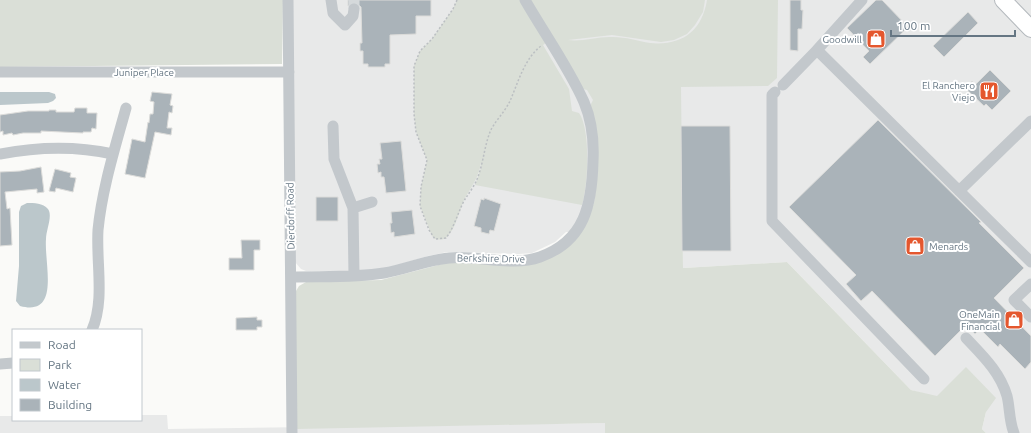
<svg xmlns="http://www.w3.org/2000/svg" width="1031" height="433" font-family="Ubuntu,sans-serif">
<rect width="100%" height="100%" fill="#fafaf8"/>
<path fill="#e8e9e9" d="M292 0H1031V433H986L982 429 986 412 911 390 787 262 683 268 682 233 566 232 555 242 532 253 519 254 447 252 428 256 387 268 367 271H306L301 269 295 262Z
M141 415H167L168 429 605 423V433H0V416H13V420H141Z"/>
<path fill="#dadfd7" d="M0 0H283L282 64 0 67Z
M457 0H705L703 12 695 25 687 34 674 40 661 42 612 35 568 40C583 42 598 36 613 37 626 37 638 41 650 43 682 46 702 31 707 0H778L777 78 768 86 681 87 683 268 787 262 911 390 937 396 966 367 996 398 986 412 982 429 986 433H605V423L296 429V291L299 286 306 282 381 280 446 263 541 261 590 213 594 203 596 188 590 106 593 100 587 90 583 89 549 41 543 45 569 89 572 111 579 113C591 130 588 185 582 205L475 185 481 168V163C479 177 471 187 464 200 459 211 456 228 447 237 444 240 439 240 435 239L432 236 420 206 421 187 427 160 416 132 414 114V66L420 51 432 39 453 9Z"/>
<path fill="#bbc7cb" d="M49 92 55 94 56 98 53 101 48 103 0 105V92Z
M27 203C34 203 43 203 48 209 53 216 46 230 46 239 44 264 61 317 20 306L16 301 19 266V212L21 206Z"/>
<path fill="#aab3b9" stroke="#dcdcda" d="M348 0H431V16H416V34L390 35V64H385V67H368V64H363V51H360V43H362L361 7 355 2 348 6Z
M790 0H801V10H803L802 29H798V51L790 50Z
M876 0H882L908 27 870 64 863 57 869 51 847 28Z
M968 12 978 23 944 57 933 46Z
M990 70 1011 91 992 110 986 104 984 106 965 88 972 81 975 85Z
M152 92 172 94 170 105 173 106 172 113 169 112 167 128H172L171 135 155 132 145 178 125 174 132 139 145 142 148 122 149 123 150 114H153L154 102 150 101Z
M75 108H87V113H97L96 129 92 128 91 132H83V133L41 131V133H23L13 135 12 133 3 135V131L0 132V115L28 111H49V110H56V112H74Z
M878 120 981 222 979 223 1024 268 994 298 1031 336V362L1025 369 1000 344 998 347 980 329 975 334 966 325 935 356 872 291 861 301 846 284 856 275 789 207Z
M681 126H730L731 251H682Z
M401 141 406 191 386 193 384 177H381V172L378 173 377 164H380L379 159H382L380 143Z
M41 167 44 192 37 193V189L5 192 7 209 10 208 12 245 0 246V172L20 171Z
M55 169 71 173 70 177 76 178 73 192 56 188 55 192 49 191Z
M316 197H338V221H316Z
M484 198 501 204 494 231 490 230 489 234 481 232V228L474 226 481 199 484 200Z
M412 210 415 234 394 237V232L391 233 390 223H392L391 212Z
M241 240H260V250H254V270H229V258H242Z
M257 317V320H262V327H257V330H236V318Z"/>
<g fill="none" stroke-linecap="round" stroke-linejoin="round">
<path stroke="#d5d9db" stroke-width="11" stroke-dasharray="11 5.5" stroke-linecap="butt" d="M354 0V9"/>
<g stroke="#b4b9bd" stroke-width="18">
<path id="highway" d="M1003 0 1031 29"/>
</g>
<path stroke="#bbbfc2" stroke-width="1.5" stroke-dasharray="2 2" stroke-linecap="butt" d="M457 0 453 9 432 39 420 51 414 66V114L416 132 427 160 421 187 420 206 429 230 435 239 446 238C453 229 457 216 462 205 465 198 469 194 473 187 483 171 483 150 490 132 494 122 505 112 510 101 518 83 524 59 541 46"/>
<path stroke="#c3c8cc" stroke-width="11" d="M288 0 292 433
M331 0 333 13 345 25 353 16 354 9
M862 0 817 50 1031 262
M0 72H289
M783 85 817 50
M775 92 772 95V221L924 379
M333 126 334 159 353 208 354 276
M0 154C37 147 76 146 113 154
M959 191 1031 121
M353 208 372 202
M291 277C322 276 354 278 384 273 406 269 427 260 449 258 478 255 512 267 540 257 585 241 592 204 593 161 594 141 592 121 584 102 569 68 544 33 525 0
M1031 284 1014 300 1031 317
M92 330C105 300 96 263 98 230 102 189 115 148 126 108
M966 338C983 356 1000 372 1007 396 1010 408 1009 421 1014 433
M0 364 13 363"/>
<use href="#highway" stroke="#fff" stroke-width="16"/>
</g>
<defs>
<g id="shop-square" transform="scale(1)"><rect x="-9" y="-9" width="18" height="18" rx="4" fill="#e4572e" stroke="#fff"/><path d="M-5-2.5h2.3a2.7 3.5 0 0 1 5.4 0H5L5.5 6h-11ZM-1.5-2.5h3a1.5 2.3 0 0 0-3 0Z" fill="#fff"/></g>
<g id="restaurant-square" transform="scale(1)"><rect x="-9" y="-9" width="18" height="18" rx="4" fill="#e4572e" stroke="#fff"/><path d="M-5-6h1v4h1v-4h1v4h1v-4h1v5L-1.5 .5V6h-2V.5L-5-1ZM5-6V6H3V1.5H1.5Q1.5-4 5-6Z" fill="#fff"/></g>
</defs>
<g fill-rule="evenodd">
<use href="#shop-square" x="876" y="39"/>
<use href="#restaurant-square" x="989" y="91"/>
<use href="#shop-square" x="915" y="246"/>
<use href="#shop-square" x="1014" y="320"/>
</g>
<g text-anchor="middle" stroke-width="4" stroke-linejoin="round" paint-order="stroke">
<g font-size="10" fill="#657683" stroke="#fff" text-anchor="end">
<text x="862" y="43">Goodwill</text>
<text x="975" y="89">El Ranchero<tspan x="975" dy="12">Viejo</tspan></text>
<text x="929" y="250" text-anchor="start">Menards</text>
<text x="1000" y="318">OneMain<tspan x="1000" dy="12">Financial</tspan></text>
</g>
<g font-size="10" fill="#657683" stroke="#fff">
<text x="144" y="76">Juniper Place</text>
<text transform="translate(290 216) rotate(-91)" y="4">Dierdorff Road</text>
<text transform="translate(491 258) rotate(1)" y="4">Berkshire Drive</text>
</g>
</g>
<rect x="12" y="329" width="130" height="92" fill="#ffffff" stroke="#c1c8cd"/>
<rect x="20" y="342" width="20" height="6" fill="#c3c8cc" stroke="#c1c8cd"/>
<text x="48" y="349" font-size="12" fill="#657683">Road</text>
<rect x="20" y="359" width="20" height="12" fill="#dadfd7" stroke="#c1c8cd"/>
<text x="48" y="369" font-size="12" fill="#657683">Park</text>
<rect x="20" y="379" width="20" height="12" fill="#bbc7cb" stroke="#c1c8cd"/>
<text x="48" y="389" font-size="12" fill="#657683">Water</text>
<rect x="20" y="399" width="20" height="12" fill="#aab3b9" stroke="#c1c8cd"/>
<text x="48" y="409" font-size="12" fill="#657683">Building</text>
<path d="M891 30v6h124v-6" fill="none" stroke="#657683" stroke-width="2"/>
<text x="897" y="30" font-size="12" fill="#657683" stroke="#ffffff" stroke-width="3" paint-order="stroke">100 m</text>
</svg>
